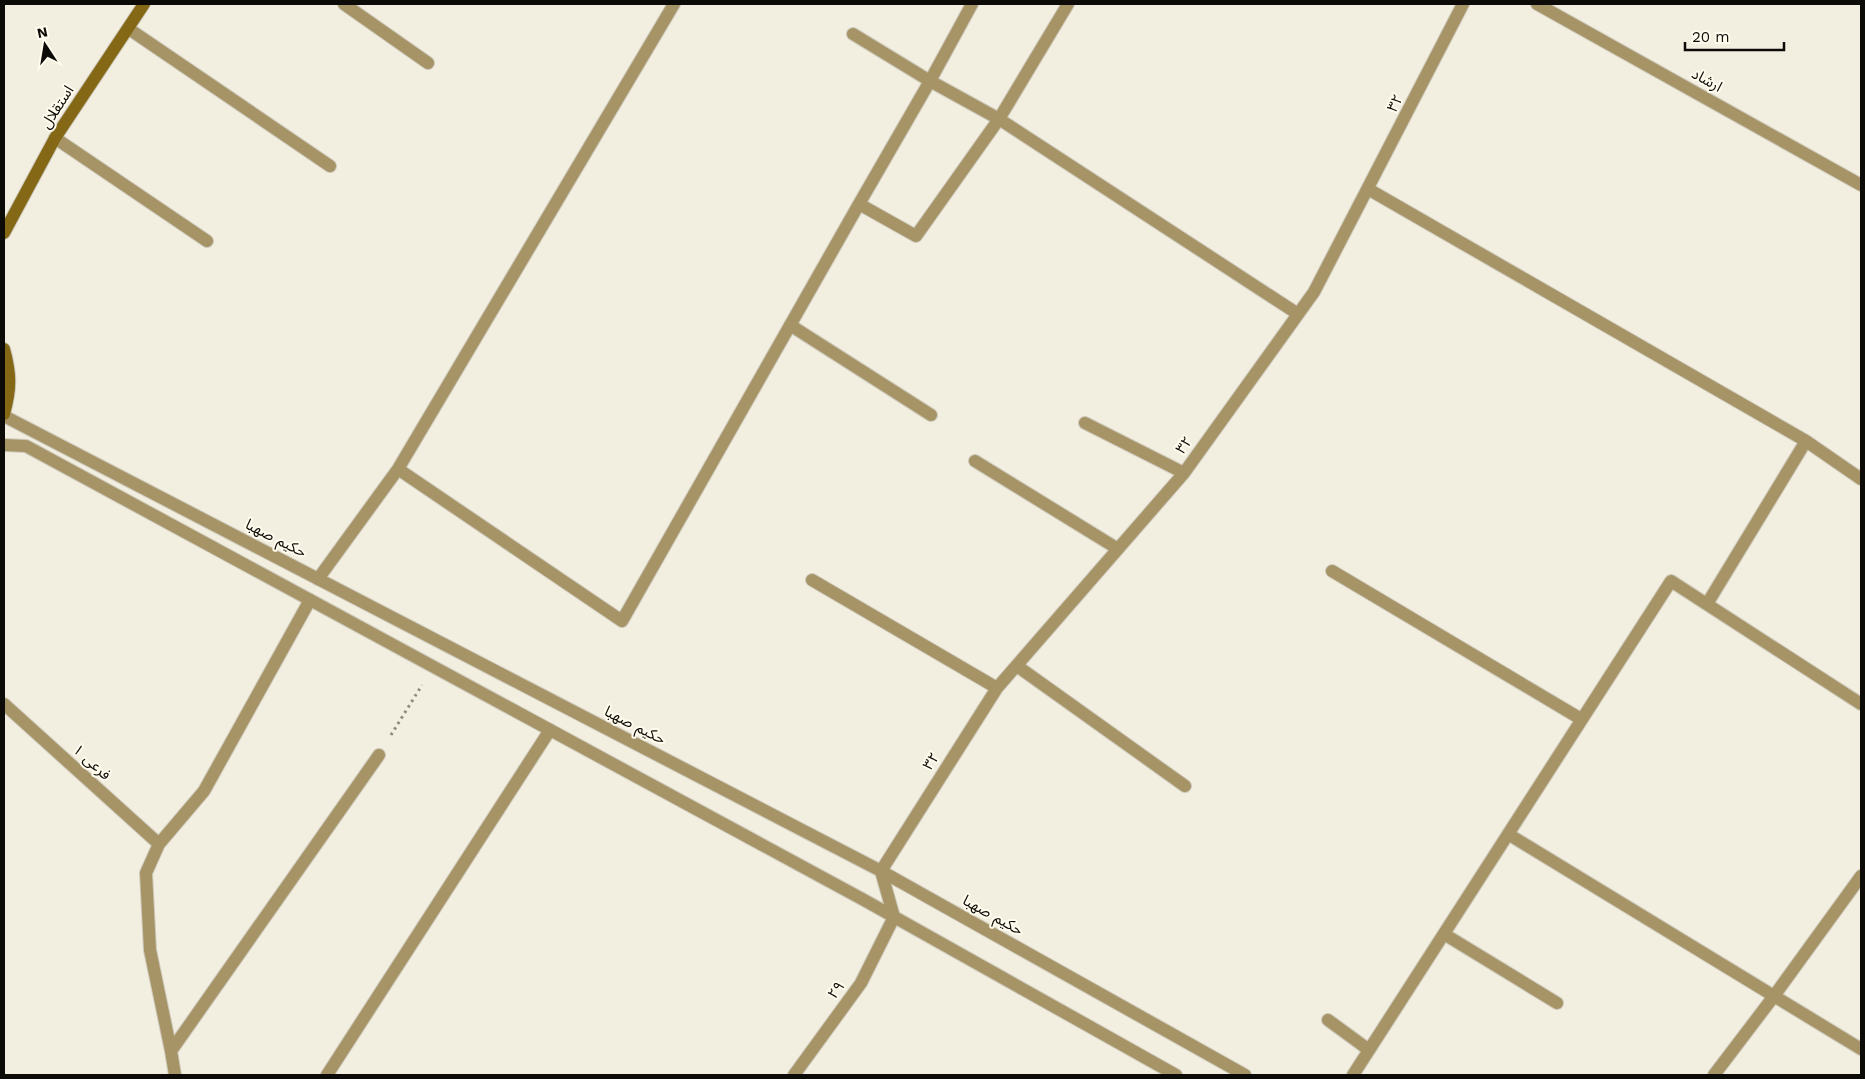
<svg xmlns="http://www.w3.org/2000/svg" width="1865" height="1079" font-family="'Work Sans','Noto Sans Arabic',sans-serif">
<rect width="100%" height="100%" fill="#f2eee0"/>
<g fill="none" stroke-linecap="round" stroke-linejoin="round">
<g stroke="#cdcabd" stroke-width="14">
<path id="minor" d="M344 4 428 63
M129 29 330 166
M853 34 930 81 999 119 1298 314
M55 138 207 241
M1368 189 1806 441 1861 479
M859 204 930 81 972 4
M790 325 931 415
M1085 423 1184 473
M975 461 1118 549
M398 469 622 621 859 204 916 236 999 119 1068 4
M1332 571 1581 719
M318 579 398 469 674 4
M812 580 997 688
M1707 604 1806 441
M1017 666 1185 786
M4 704 159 844
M1508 834 1861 1049
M881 871 997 688 1184 473 1314 292 1463 4
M1444 934 1557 1003
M1328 1020 1369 1050
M171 1051 379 755
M175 1075 171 1051 150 950 146 873 159 844 204 791 310 600
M327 1075 550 730
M794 1075 861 983 894 917
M1353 1075 1671 581 1861 704
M1714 1075 1774 996 1861 876"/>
</g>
<g stroke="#cdcabd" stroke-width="14">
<path id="tertiary" d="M1537 4 1861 185
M4 416 881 871 1245 1075
M4 445 26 446 864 900 1176 1075
M881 871 894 917"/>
</g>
<g stroke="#cdcabd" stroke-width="14">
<path id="secondary" d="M4 233 55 138 144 4
M4 349C11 374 11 389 4 414"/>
</g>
<path stroke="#8e8b81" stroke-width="3" stroke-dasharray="2.5 4" stroke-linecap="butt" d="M391 735 422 685"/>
<use href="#minor" stroke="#a79466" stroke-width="12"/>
<use href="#tertiary" stroke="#a79466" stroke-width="12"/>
<use href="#secondary" stroke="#846816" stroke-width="12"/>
</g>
<g text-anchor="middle" stroke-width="4" stroke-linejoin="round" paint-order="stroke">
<g font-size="15" fill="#0d0b07" stroke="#fffbed">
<text transform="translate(1707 80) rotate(29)" y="5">ارشاد</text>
<text transform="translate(1395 103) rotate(-63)" y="5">۳۲</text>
<text transform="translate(57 107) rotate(-57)" y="5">استقلال</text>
<text transform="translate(1184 445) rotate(-54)" y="5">۳۲</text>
<text transform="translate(276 538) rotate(27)" y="5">حکیم صهبا</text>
<text transform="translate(635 725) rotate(27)" y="5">حکیم صهبا</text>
<text transform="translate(931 761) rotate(-57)" y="5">۳۲</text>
<text transform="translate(92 762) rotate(42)" y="5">فرعی ۱</text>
<text transform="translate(993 915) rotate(29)" y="5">حکیم صهبا</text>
<text transform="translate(836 990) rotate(-54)" y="5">۲۹</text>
</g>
</g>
<rect width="1865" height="1079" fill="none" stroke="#0d0b07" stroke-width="10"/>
<g transform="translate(45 45) rotate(348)" stroke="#fffbed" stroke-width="4" paint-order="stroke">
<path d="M0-4L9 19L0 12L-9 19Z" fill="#0d0b07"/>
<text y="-8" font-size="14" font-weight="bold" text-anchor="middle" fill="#0d0b07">N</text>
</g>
<path d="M1685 42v8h99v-8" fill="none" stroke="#0d0b07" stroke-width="2.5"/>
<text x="1692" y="42" font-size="15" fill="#0d0b07" stroke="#fffbed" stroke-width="4" paint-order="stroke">20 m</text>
</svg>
